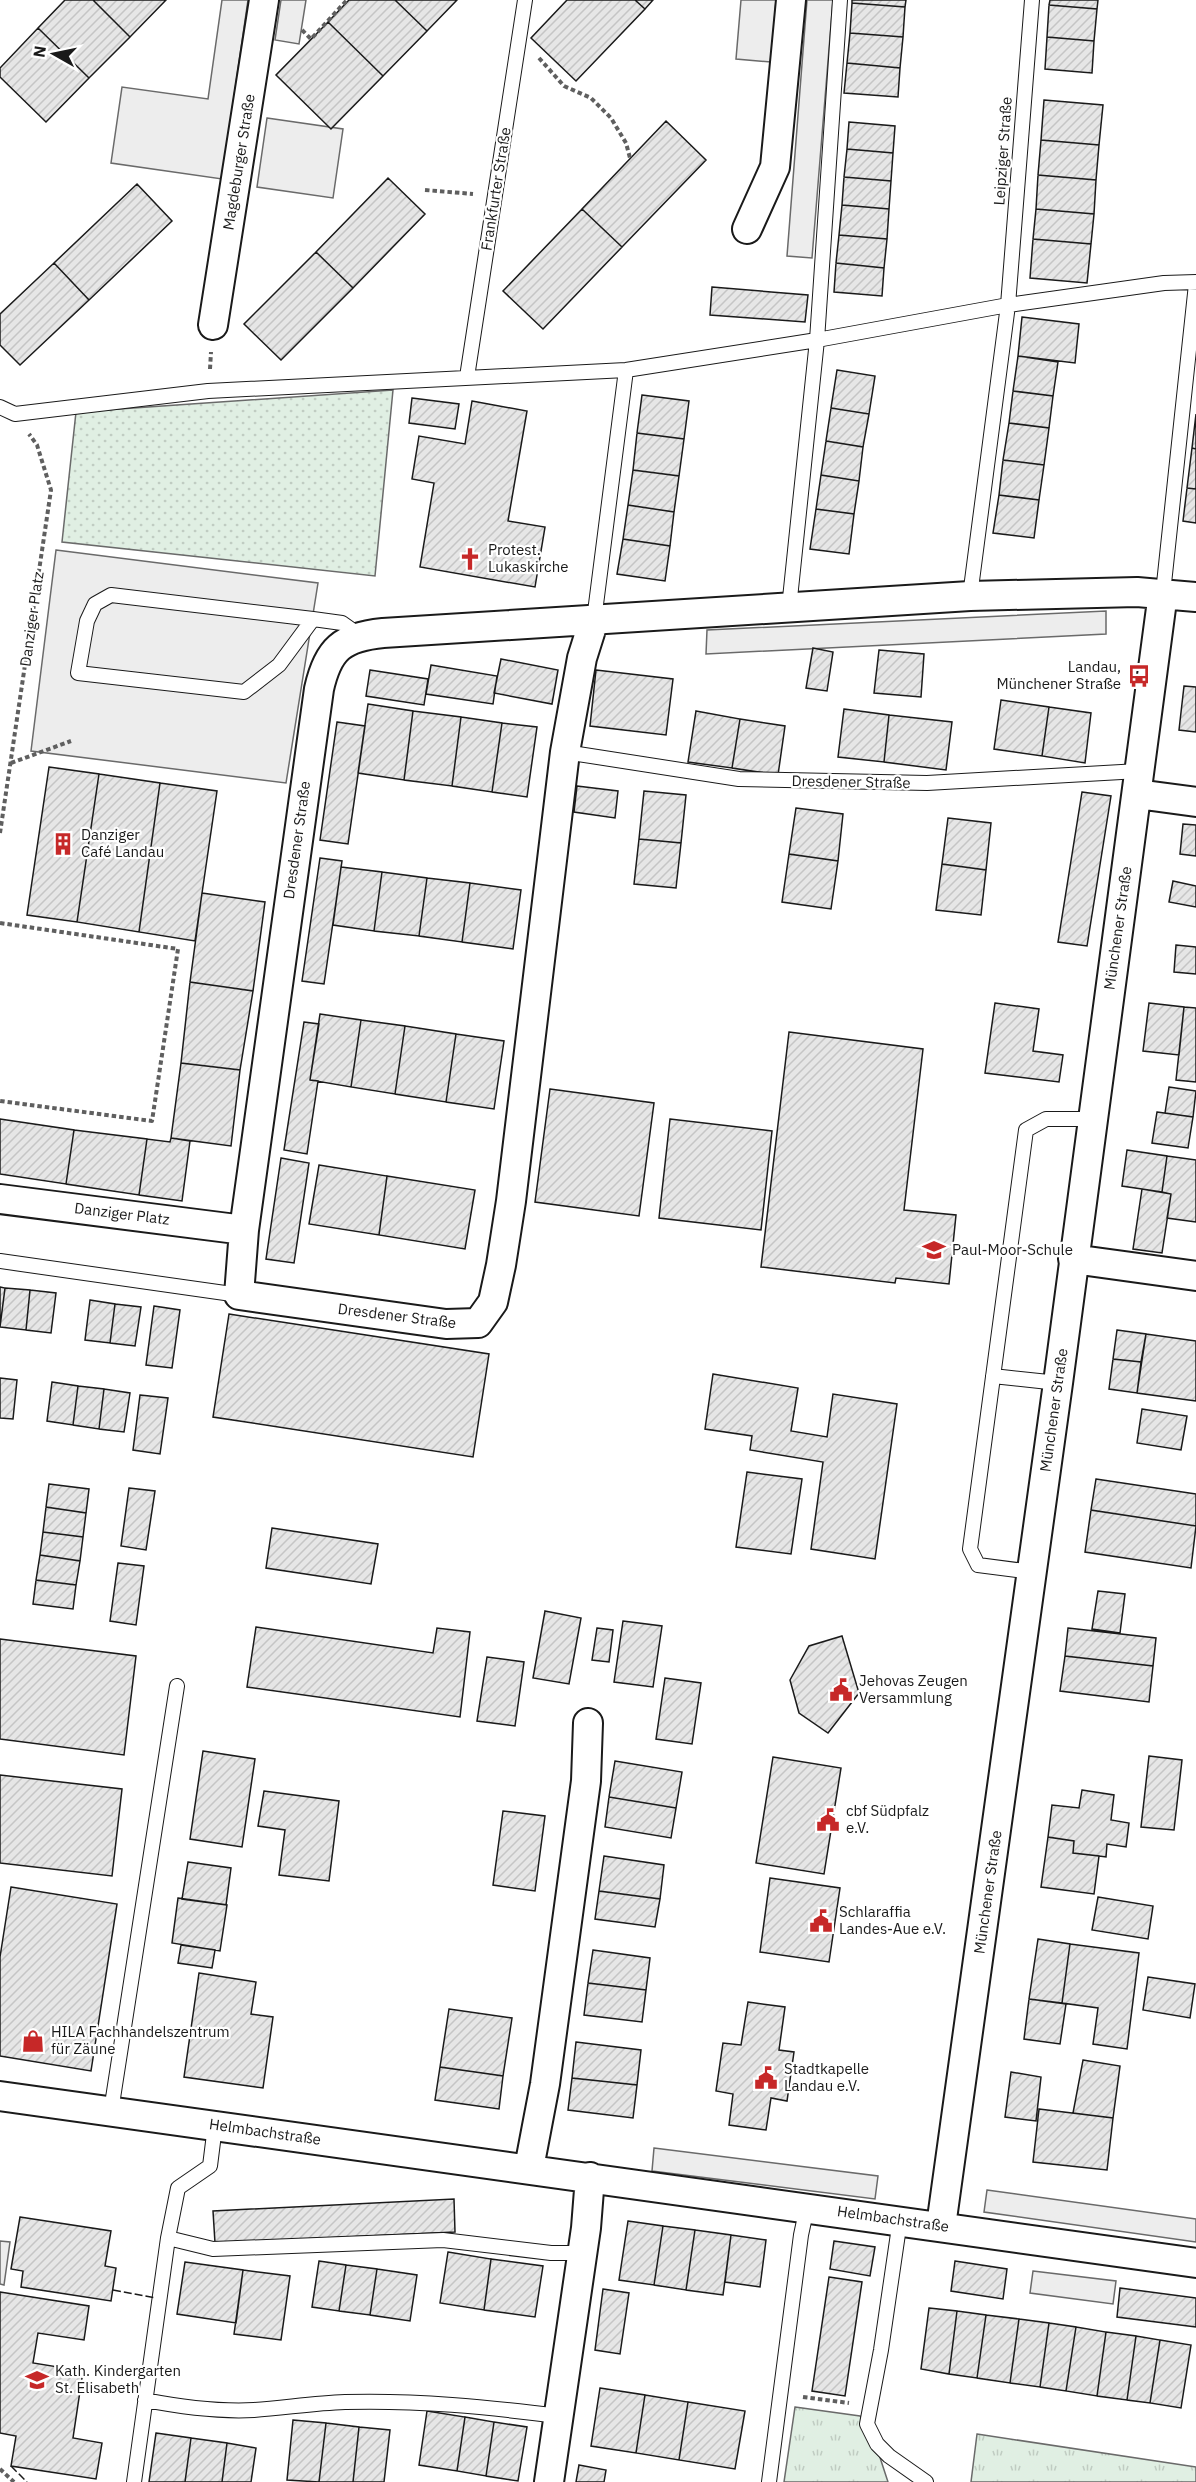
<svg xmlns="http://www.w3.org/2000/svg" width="1196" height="2482" font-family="'IBM Plex Sans',sans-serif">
<defs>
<pattern id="grass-tufts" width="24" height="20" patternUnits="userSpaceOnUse" patternTransform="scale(1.5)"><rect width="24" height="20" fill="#e0efe3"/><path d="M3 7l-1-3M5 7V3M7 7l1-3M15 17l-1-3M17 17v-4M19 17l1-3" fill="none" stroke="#c0ccc2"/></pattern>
<pattern id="park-dots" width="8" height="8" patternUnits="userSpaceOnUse" patternTransform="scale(1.5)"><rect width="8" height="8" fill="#e0efe3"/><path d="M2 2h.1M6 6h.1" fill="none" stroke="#c0ccc2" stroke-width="1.8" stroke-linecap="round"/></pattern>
<pattern id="building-hatch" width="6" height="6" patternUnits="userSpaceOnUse" patternTransform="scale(1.5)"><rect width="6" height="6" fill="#e6e6e6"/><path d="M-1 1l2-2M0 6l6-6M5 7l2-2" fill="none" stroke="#c5c5c5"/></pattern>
</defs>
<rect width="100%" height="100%" fill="#fff"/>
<path fill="url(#grass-tufts)" stroke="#6a6a6a" stroke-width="1.5" d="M795 2407 860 2416 870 2427 888 2482H784Z
M977 2434 1196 2467V2482H971Z"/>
<path fill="url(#park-dots)" stroke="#6a6a6a" stroke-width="1.5" d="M393 390 375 576 62 542 76 412Z"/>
<path fill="#ededed" stroke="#6a6a6a" stroke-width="1.5" d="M222 0H248L222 179 111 163 122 87 208 99Z
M281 0H306L299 44 275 40Z
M741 0H776L771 62 736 59Z
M807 0H833L812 258 787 256Z
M267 118 343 129 333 198 257 187Z
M56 550 318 583 286 783 31 751Z
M1106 611V634L706 654 707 630Z
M654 2148 878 2176 875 2199 652 2171Z
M987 2190 1196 2219V2242L984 2212Z
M0 2241 10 2242 4 2285 0 2284Z
M1033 2271 1116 2281 1113 2304 1030 2293Z"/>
<path fill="url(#building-hatch)" stroke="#1a1a1a" stroke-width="1.5" d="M65 0H93L130 37 89 78 38 28Z
M93 0H166L130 37Z
M349 0H395L427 31 383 76 328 22Z
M395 0H457L427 31Z
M567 0H635L645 9 576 81 531 38Z
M635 0H653L645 9Z
M852 0H906L905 7 852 3Z
M1050 0H1098L1097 9 1049 5Z
M852 3 905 7 903 37 850 33Z
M1049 5 1097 9 1094 41 1047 37Z
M328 22 383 76 331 129 276 75Z
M38 28 89 78 46 122 0 77V68Z
M850 33 903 37 900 68 847 63Z
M1047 37 1094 41 1092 73 1045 69Z
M847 63 900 68 898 97 844 93Z
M1044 100 1103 105 1099 145 1041 140Z
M666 121 706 160 622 247 582 209Z
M849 122 895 126 893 153 847 149Z
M1041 140 1099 145 1096 180 1038 175Z
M847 149 893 153 891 181 844 177Z
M1038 175 1096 180 1094 214 1036 209Z
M844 177 891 181 889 209 842 205Z
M388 178 425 214 353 288 316 252Z
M137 184 172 221 89 300 54 263Z
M842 205 889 209 887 239 839 235Z
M582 209 622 247 543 329 503 291Z
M1036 209 1094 214 1091 244 1033 239Z
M839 235 887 239 884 268 836 263Z
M1033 239 1091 244 1087 283 1030 278Z
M316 252 353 288 281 360 244 324Z
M54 263 89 300 20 365 0 345V314Z
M836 263 884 268 882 296 834 292Z
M712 287 808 295 805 322 710 315Z
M1022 317 1079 324 1075 363 1018 356Z
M1018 356 1058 362 1053 396 1013 391Z
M837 370 875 376 869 414 831 408Z
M1013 391 1053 396 1049 428 1009 423Z
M642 395 689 401 684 439 637 433Z
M412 398 459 404 455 429 409 423Z
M472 401 527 411 508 521 545 527 535 587 420 567 434 483 412 479 419 436 465 444Z
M831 408 869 414 863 447 826 441Z
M1196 414V449L1192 448Z
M1009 423 1049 428 1044 465 1003 460Z
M637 433 684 439 679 476 633 470Z
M826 441 863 447 859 481 821 475Z
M1192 448 1196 449V489L1187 488Z
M1003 460 1044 465 1039 500 999 495Z
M633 470 679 476 674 512 628 505Z
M821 475 859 481 854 514 816 509Z
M1187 488 1196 489V523L1183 521Z
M999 495 1039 500 1034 538 993 533Z
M628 505 674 512 670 546 623 539Z
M816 509 854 514 849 554 810 549Z
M623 539 670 546 665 581 617 574Z
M813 648 833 652 827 691 806 688Z
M879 650 924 654 921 697 874 693Z
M501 659 558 670 552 704 494 693Z
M431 665 497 676 493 704 426 694Z
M370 670 428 679 424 705 366 696Z
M596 670 673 679 666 735 590 726Z
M1184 686 1196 687V732L1179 730Z
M1001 700 1049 707 1042 756 994 749Z
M368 704 413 711 404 780 358 773Z
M1049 707 1091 713 1085 763 1042 756Z
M844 709 889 715 884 762 838 757Z
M413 711 461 717 452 786 404 780Z
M696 711 740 719 732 768 688 762Z
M889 715 952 722 946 770 884 762Z
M461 717 502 723 492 792 452 786Z
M740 719 785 726 778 775 732 768Z
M337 722 365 726 348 844 320 840Z
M502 723 537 727 527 797 492 792Z
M49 767 99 774 77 922 27 915Z
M99 774 160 783 139 932 77 922Z
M160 783 217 791 195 941 139 932Z
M577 786 618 791 615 818 574 812Z
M644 791 686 795 681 843 639 839Z
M1082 792 1111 796 1087 946 1058 942Z
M796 808 843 814 838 861 789 854Z
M948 818 991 823 986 870 942 864Z
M1183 824 1196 825V856L1180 854Z
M639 839 681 843 676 888 634 884Z
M789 854 838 861 831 909 782 902Z
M320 858 342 861 324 984 302 981Z
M942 864 986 870 981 915 936 910Z
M341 867 382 872 374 931 333 925Z
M382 872 427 878 419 936 374 931Z
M427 878 470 883 462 942 419 936Z
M1173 881 1196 886V907L1169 902Z
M470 883 521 890 513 949 462 942Z
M202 893 265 902 253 991 190 982Z
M1176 945 1196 947V974L1174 972Z
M190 982 253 991 240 1070 181 1063Z
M995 1003 1039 1009 1033 1051 1063 1055 1059 1082 985 1073Z
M1149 1003 1184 1007 1179 1055 1143 1051Z
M1184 1007 1196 1008V1082L1176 1080Z
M320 1014 361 1020 351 1087 310 1080Z
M361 1020 405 1026 395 1094 351 1087Z
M304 1022 319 1024 310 1080 318 1081 307 1154 284 1150Z
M405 1026 456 1034 446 1102 395 1094Z
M789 1032 923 1049 904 1210 956 1215 949 1284 896 1278 895 1283 761 1267Z
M456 1034 504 1041 494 1109 446 1102Z
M181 1063 240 1070 231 1146 171 1138Z
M1169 1087 1196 1091 1193 1117 1165 1113Z
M550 1089 654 1103 639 1216 535 1202Z
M1157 1112 1193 1117 1188 1148 1152 1143Z
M0 1119 74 1130 66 1184 0 1174Z
M670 1119 772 1131 761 1230 659 1218Z
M74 1130 147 1139 139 1195 66 1184Z
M171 1138 190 1141 182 1201 139 1195 147 1139 170 1142Z
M1127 1150 1167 1156 1162 1192 1122 1186Z
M1167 1156 1196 1160V1222L1167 1218 1171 1194 1162 1192Z
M281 1158 309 1163 294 1263 266 1259Z
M319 1165 387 1176 379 1235 309 1224Z
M387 1176 475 1190 465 1249 379 1235Z
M1142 1189 1171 1194 1162 1253 1133 1249Z
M0 1287 5 1288 0 1327Z
M5 1288 30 1290 26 1330 0 1327Z
M30 1290 56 1293 51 1333 26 1330Z
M90 1300 115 1304 110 1343 85 1340Z
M115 1304 141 1307 135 1346 110 1343Z
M154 1306 180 1310 172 1368 146 1365Z
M229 1314 489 1354 473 1457 213 1417Z
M1117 1330 1146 1334 1141 1362 1113 1359Z
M1146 1334 1196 1341V1401L1137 1393Z
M1113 1359 1141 1362 1137 1393 1109 1389Z
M713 1374 798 1388 791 1431 827 1437 833 1394 897 1404 875 1559 811 1549 823 1462 750 1450 752 1436 705 1429Z
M0 1378 17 1380 13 1419 0 1418Z
M52 1382 78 1386 73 1425 47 1421Z
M78 1386 104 1389 99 1429 73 1425Z
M104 1389 130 1393 124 1432 99 1429Z
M140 1395 168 1398 160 1454 133 1450Z
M1142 1409 1187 1416 1181 1450 1137 1443Z
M747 1472 802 1479 791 1554 736 1547Z
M1096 1479 1196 1494V1526L1091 1510Z
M49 1484 89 1489 86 1513 46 1507Z
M129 1488 155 1491 146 1550 121 1546Z
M46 1507 86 1513 83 1537 43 1532Z
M1091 1510 1196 1526 1191 1568 1085 1552Z
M272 1528 378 1544 371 1584 266 1568Z
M43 1532 83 1537 80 1561 40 1555Z
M40 1555 80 1561 76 1585 36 1580Z
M118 1563 144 1566 136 1625 110 1621Z
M36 1580 76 1585 73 1609 33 1604Z
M1098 1591 1125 1594 1120 1633 1092 1629Z
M545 1611 581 1618 569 1684 533 1678Z
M623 1621 662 1626 653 1687 614 1682Z
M256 1627 433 1653 437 1628 470 1632 460 1717 247 1687Z
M597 1628 613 1630 609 1662 592 1660Z
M1068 1628 1156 1638 1153 1666 1065 1656Z
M842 1636 859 1693 828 1733 799 1713 790 1680 809 1646Z
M0 1639 136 1656 124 1755 0 1739Z
M1065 1656 1153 1666 1149 1702 1060 1691Z
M487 1657 524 1662 515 1726 477 1721Z
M665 1678 701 1683 692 1744 656 1739Z
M203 1751 255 1759 242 1847 190 1839Z
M1149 1756 1182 1760 1174 1830 1141 1827Z
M773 1757 841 1768 824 1874 756 1863Z
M615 1761 682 1772 676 1808 609 1797Z
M0 1775 122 1789 112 1876 0 1863Z
M1082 1790 1114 1795 1111 1820 1129 1823 1126 1847 1107 1844 1106 1857 1099 1856 1073 1853 1074 1841 1048 1837 1052 1805 1079 1808Z
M264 1791 339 1801 329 1881 279 1875 285 1830 258 1826Z
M609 1797 676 1808 671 1838 605 1827Z
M503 1811 545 1816 535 1891 493 1885Z
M1048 1837 1074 1841 1073 1853 1099 1856 1094 1894 1041 1887Z
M604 1856 664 1865 660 1899 599 1891Z
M188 1862 231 1868 226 1905 182 1899Z
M770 1878 840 1888 829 1962 760 1952Z
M11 1887 117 1904 91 2071 0 2056V1957Z
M599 1891 660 1899 655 1927 595 1919Z
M1098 1897 1153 1906 1148 1939 1092 1930Z
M178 1898 227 1905 220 1951 172 1943Z
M1038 1939 1070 1944 1062 2003 1029 1999Z
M1070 1944 1139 1953 1127 2049 1093 2044 1098 2008 1062 2003Z
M181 1945 215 1950 212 1968 178 1963Z
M593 1950 650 1958 646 1990 588 1983Z
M199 1973 256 1982 251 2014 273 2017 263 2088 184 2077Z
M1148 1977 1195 1984 1190 2018 1143 2010Z
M588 1983 646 1990 642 2022 584 2015Z
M1029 1999 1066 2004 1060 2044 1024 2039Z
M748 2002 785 2007 779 2050 794 2052 787 2101 771 2098 766 2130 729 2125 733 2094 716 2091 723 2043 741 2045Z
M449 2009 512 2018 503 2076 440 2067Z
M576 2042 641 2050 637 2085 572 2078Z
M1083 2060 1120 2066 1113 2118 1073 2113Z
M440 2067 503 2076 499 2109 435 2100Z
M1011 2072 1041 2077 1036 2121 1005 2117Z
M572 2078 637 2085 633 2118 568 2110Z
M1039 2109 1113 2118 1107 2170 1033 2162Z
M454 2199 455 2232 215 2243 213 2211Z
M20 2217 111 2231 105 2266 116 2268 111 2301 21 2287 23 2271 11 2269Z
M628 2221 663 2226 654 2285 619 2280Z
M663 2226 695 2230 686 2290 654 2285Z
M695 2230 731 2235 723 2295 686 2290Z
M731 2235 766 2240 760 2287 725 2282Z
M834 2241 875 2247 870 2276 830 2269Z
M448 2252 491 2259 484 2310 440 2303Z
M491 2259 543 2266 535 2317 484 2310Z
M319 2261 346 2265 339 2311 312 2307Z
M955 2261 1007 2269 1003 2299 951 2291Z
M185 2262 243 2270 236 2323 177 2314Z
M346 2265 377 2269 370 2315 339 2311Z
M377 2269 417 2275 410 2321 370 2315Z
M243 2270 290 2276 281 2340 234 2334Z
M829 2277 862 2282 845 2396 812 2391Z
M1120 2288 1196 2298V2327L1117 2317Z
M603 2289 629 2293 620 2354 595 2350Z
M0 2292 89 2306 84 2340 38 2333 33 2363 83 2371 73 2438 102 2443 96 2479 11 2466 16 2436 0 2433Z
M929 2308 957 2311 949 2374 921 2369Z
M957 2311 986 2315 977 2378 949 2374Z
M986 2315 1019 2319 1010 2383 977 2378Z
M1019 2319 1049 2323 1040 2387 1010 2383Z
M1049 2323 1076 2327 1066 2391 1040 2387Z
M1076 2327 1106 2332 1097 2396 1066 2391Z
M1106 2332 1136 2336 1127 2400 1097 2396Z
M1136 2336 1160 2340 1150 2403 1127 2400Z
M1160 2340 1191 2345 1181 2408 1150 2403Z
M600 2388 645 2395 636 2453 591 2446Z
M645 2395 688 2402 679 2460 636 2453Z
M688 2402 745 2411 735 2469 679 2460Z
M427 2411 465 2417 457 2471 419 2465Z
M465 2417 494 2422 486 2476 457 2471Z
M293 2420 326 2423 319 2482 287 2480Z
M494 2422 527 2427 518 2481 486 2476Z
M326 2423 359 2427 353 2482H319Z
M359 2427 390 2430 384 2482H353Z
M156 2433 191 2438 185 2482H149Z
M191 2438 227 2443 222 2482H185Z
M227 2443 256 2448 251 2482H222Z
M579 2465 606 2470 604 2482H576Z"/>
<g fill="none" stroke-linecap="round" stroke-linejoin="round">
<g stroke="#1a1a1a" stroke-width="16">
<path id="lane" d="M467 377 525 0
M0 407 15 414 208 391 626 370 817 340 1008 305 1164 283 1196 282
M1163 593 1196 284
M970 596 1008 305 1032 0
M789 608 817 340 840 0
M313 619 279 665 244 692 78 673 87 621 95 604 111 595 313 619 342 623 359 635
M594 620 626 370
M565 752 739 779 927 783 1139 771
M0 1261 239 1295
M993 1376 1058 1383
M1032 1572 978 1565 970 1549 1026 1130 1046 1119H1092
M111 2111 177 1686
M900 2220 881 2350 867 2424 877 2444 889 2456 926 2482
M168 2238 213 2249 443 2240 551 2253H582
M145 2400C181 2407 217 2412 254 2410 284 2408 314 2403 345 2402 417 2400 487 2407 558 2416
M134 2482 168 2238 178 2188 210 2166 215 2126
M769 2482 801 2235 807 2207"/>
</g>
<g stroke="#1a1a1a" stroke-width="32">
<path id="street" d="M747 229 775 167 791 0
M213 325 264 0
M594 620 582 658 565 752 511 1201 501 1265 493 1302 478 1323 446 1324 239 1295 244 1230 319 689C328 649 342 637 383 633L970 596 1137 592 1196 597
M1137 794 1196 802
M0 1199 244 1230
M1073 1259 1196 1276
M0 2096 1196 2263
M529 2168 545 2084 586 1781 588 1723
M941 2226 1058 1383 1163 593
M549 2482 586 2228 590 2177"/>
</g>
<path stroke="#5f5f5f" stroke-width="4" stroke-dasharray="4.5 3" stroke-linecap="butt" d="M302 30 311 39 347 0
M539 58 564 86 591 98 611 118 626 143 630 158
M425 190 473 194
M210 369 211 352
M11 763 71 741
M0 833 51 490 37 445 29 434
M0 923 178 949 152 1121 0 1101
M803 2397 849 2403
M0 2469 14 2482"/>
<use href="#lane" stroke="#fff" stroke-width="14"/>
<use href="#street" stroke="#fff" stroke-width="28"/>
<path stroke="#1a1a1a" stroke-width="1.5" stroke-dasharray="8 3" stroke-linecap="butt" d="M113 2290 156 2298
M11 2466 27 2482"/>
</g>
<defs>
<g id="church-bare" transform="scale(1.8)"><path d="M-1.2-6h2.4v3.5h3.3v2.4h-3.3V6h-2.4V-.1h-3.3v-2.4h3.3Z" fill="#c62828" stroke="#fff" stroke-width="2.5" paint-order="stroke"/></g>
<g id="bus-bare" transform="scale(1.8)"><path d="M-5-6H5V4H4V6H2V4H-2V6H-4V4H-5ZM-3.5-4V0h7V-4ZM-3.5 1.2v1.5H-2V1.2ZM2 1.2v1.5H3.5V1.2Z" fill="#c62828" stroke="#fff" stroke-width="2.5" paint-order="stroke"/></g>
<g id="building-bare" transform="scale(1.8)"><path d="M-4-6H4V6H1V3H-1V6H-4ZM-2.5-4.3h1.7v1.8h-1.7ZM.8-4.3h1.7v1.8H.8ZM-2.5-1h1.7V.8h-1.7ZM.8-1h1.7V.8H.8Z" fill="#c62828" stroke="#fff" stroke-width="2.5" paint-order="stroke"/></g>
<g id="school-bare" transform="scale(1.8)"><path d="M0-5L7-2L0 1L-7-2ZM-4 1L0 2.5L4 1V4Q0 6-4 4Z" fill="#c62828" stroke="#fff" stroke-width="2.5" paint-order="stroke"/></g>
<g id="civic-bare" transform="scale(1.8)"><path d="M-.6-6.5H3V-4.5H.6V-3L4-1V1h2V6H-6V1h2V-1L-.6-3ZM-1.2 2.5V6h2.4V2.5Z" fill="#c62828" stroke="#fff" stroke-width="2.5" paint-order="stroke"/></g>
<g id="shop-bare" transform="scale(1.8)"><path d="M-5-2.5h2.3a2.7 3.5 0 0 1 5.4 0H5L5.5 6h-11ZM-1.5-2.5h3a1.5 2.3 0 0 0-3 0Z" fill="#c62828" stroke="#fff" stroke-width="2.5" paint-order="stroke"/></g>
</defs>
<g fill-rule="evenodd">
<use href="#church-bare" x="470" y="559"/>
<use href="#bus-bare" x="1139" y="676"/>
<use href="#building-bare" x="63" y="844"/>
<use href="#school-bare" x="934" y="1250"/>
<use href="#civic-bare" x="841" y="1690"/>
<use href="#civic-bare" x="828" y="1820"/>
<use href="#civic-bare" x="821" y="1921"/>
<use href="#shop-bare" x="33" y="2041"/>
<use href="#civic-bare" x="766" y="2078"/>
<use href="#school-bare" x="37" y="2380"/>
</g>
<g text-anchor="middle" stroke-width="4.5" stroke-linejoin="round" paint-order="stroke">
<g font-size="15" fill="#1a1a1a" stroke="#fff">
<text transform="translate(1003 151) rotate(-86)" y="5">Leipziger Straße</text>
<text transform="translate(239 162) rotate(-81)" y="5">Magdeburger Straße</text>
<text transform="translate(496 189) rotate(-81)" y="5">Frankfurter Straße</text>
<text transform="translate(32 619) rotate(-82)" y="5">Danziger Platz</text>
<text transform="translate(851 782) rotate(1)" y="5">Dresdener Straße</text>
<text transform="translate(297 840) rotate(-82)" y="5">Dresdener Straße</text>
<text transform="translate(1118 928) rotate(-82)" y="5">Münchener Straße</text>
<text transform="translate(122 1214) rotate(7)" y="5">Danziger Platz</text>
<text transform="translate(397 1316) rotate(7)" y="5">Dresdener Straße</text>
<text transform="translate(1054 1410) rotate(-82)" y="5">Münchener Straße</text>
<text transform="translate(988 1892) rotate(-82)" y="5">Münchener Straße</text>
<text transform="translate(265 2132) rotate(8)" y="5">Helmbachstraße</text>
<text transform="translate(893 2219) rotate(8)" y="5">Helmbachstraße</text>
</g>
<g font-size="15" fill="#1a1a1a" stroke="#fff" text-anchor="start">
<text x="488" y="555">Protest.<tspan x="488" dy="17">Lukaskirche</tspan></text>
<text x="1121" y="672" text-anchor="end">Landau,<tspan x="1121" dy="17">Münchener Straße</tspan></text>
<text x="81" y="840">Danziger<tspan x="81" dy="17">Café Landau</tspan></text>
<text x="952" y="1255">Paul-Moor-Schule</text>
<text x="859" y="1686">Jehovas Zeugen<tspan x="859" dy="17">Versammlung</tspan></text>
<text x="846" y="1816">cbf Südpfalz<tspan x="846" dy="17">e.V.</tspan></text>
<text x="839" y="1917">Schlaraffia<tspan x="839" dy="17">Landes-Aue e.V.</tspan></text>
<text x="51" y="2037">HILA Fachhandelszentrum<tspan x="51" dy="17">für Zäune</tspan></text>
<text x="784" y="2074">Stadtkapelle<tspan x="784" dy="17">Landau e.V.</tspan></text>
<text x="55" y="2376">Kath. Kindergarten<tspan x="55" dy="17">St. Elisabeth</tspan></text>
</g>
</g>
<g transform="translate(54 54) rotate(279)" stroke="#ffffff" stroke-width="4.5" paint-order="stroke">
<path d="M0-4.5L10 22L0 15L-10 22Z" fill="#1a1a1a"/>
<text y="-9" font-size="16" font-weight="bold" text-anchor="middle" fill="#1a1a1a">N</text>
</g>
</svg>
